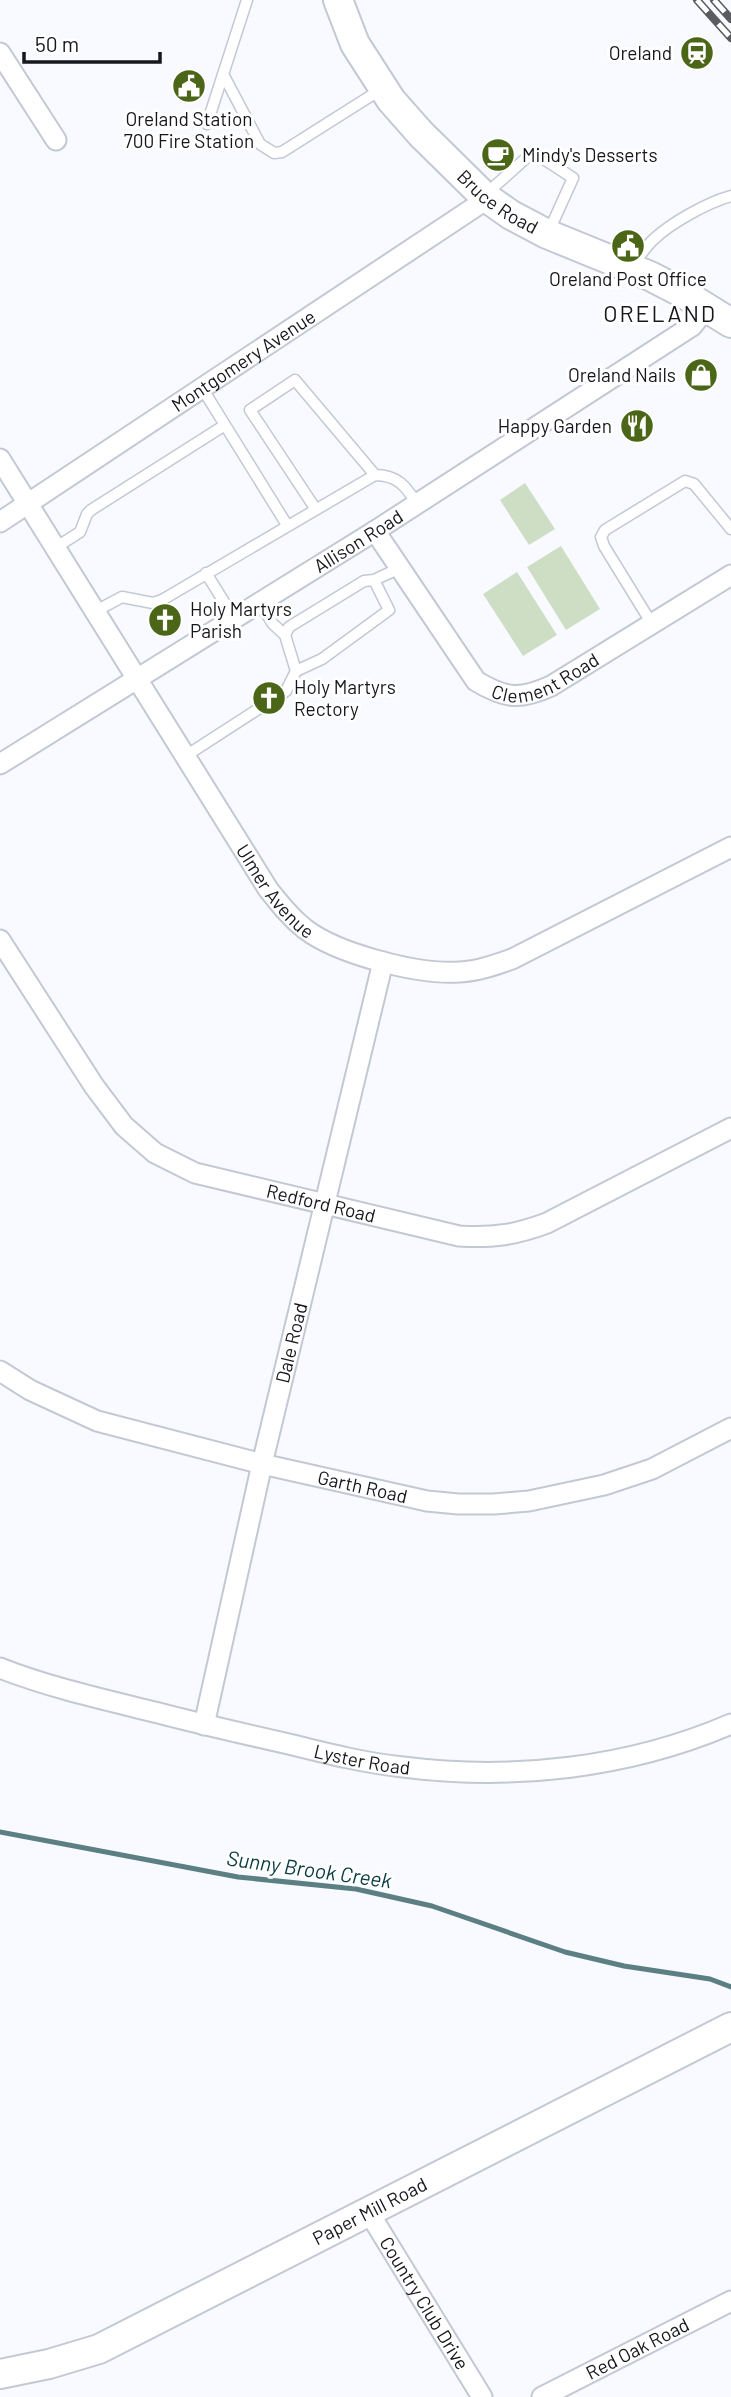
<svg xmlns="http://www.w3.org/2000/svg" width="731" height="2397" font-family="Barlow,sans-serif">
<rect width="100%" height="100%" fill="#f8faff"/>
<path fill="#cedec5" d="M525 483 555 529 529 545 500 500Z
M561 546 600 609 566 630 527 567Z
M517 572 557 635 523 656 483 594Z"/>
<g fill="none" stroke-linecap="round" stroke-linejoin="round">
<path stroke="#5b7f83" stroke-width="5" d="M0 1832 238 1877 356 1889 432 1906 565 1952 624 1966 710 1979 731 1987"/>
<g stroke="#c3c9d4" stroke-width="13">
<path id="lane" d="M223 74 260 144 274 153 282 152 380 90
M207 124 247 0
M487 193 533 152 573 178 549 231
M633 265C640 256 646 246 654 239 671 223 708 202 731 196
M202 388 287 525
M315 508 250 410 295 380 375 475
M55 548 80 532 87 514 91 510 225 425
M206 573 234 618
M259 602 273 624 285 635
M94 612 122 597 153 603 162 600 375 475C397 475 406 486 417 504
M652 624 604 546 601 537 605 530 685 481 694 484 731 529
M296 671 322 659 389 610 374 580
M184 757 286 691 296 671 285 635 289 627 364 581 374 580 400 568"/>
</g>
<g stroke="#c3c9d4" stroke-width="23">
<g id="street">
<path d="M0 53 56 140"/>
<path id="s1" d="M0 459 268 889C279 903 290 917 305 929 338 954 418 975 460 972 478 971 495 965 512 959L731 847"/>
<path id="s2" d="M0 522 487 199"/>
<path id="s3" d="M375 531 476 681C506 699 520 700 551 686L731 575"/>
<path id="s4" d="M0 764 375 531 692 326 707 307"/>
<path id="s5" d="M0 940 94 1086 124 1126 155 1153 195 1173 459 1236C493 1238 515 1235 547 1223L731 1128"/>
<path id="s6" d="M0 1371 30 1390 97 1421 262 1464 427 1501 458 1504H494L529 1501 604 1485 652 1469 731 1428"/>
<path id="s7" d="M0 1668C56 1690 116 1702 174 1717 214 1727 253 1736 293 1745 329 1754 365 1763 403 1767 513 1781 629 1768 731 1724"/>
<path id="s8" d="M204 1725 262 1464 383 962"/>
<path id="s9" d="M368 2211 482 2397"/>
<path id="s10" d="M542 2397 731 2301"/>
</g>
</g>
<g stroke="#c3c9d4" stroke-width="32">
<g id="secondary">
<path id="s11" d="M338 0 355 44 391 100 421 134 484 196 511 215 547 234 650 276 681 292 731 323"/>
<path id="s12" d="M0 2374 49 2364 99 2349 731 2027"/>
</g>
</g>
<use href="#lane" stroke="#fff" stroke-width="10"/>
<use href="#street" stroke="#fff" stroke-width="19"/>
<use href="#secondary" stroke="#fff" stroke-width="28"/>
<g stroke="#595b5f" stroke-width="8">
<path id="rail" d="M697 0 731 38
M714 0 731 19"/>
</g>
<use href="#rail" stroke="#fff" stroke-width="5" stroke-dasharray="16" stroke-linecap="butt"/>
</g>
<defs>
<g id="station-disc" transform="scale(1.75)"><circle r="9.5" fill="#4c6618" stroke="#fff"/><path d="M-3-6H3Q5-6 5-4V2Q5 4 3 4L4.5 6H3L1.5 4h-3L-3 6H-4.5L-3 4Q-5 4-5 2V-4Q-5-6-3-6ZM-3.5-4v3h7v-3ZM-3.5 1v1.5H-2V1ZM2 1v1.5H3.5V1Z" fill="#fff"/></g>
<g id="civic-disc" transform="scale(1.75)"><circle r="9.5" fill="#4c6618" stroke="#fff"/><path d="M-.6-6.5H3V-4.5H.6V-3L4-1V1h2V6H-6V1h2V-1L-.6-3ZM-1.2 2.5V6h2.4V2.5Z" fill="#fff"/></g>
<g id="cafe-disc" transform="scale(1.75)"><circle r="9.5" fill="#4c6618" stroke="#fff"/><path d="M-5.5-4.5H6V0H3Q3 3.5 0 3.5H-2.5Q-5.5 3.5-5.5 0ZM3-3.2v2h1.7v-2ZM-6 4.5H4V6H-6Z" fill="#fff"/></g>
<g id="shop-disc" transform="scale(1.75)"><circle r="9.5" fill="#4c6618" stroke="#fff"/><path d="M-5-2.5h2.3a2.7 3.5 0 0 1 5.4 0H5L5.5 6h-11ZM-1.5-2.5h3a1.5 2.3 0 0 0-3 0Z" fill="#fff"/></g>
<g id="restaurant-disc" transform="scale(1.75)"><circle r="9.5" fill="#4c6618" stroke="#fff"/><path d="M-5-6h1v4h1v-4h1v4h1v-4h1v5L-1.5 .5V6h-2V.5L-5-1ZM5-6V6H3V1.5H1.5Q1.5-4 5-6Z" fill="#fff"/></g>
<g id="church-disc" transform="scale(1.75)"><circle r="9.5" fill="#4c6618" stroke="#fff"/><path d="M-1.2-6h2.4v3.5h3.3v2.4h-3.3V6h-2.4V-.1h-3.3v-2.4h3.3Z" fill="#fff"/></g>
</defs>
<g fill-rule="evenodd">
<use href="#station-disc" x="697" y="53"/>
<use href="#civic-disc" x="189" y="86"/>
<use href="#cafe-disc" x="498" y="155"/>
<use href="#civic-disc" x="628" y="246"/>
<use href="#shop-disc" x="701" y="375"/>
<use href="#restaurant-disc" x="637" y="426"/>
<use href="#church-disc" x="165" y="620"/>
<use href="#church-disc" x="269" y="698"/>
</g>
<g text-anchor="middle" stroke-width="6" stroke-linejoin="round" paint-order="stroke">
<g font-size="19" fill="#16171b" stroke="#fff" text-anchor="end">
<text x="672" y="60">Oreland</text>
<text x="189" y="126" text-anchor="middle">Oreland Station<tspan x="189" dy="22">700 Fire Station</tspan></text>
<text x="522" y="162" text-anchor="start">Mindy's Desserts</text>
<text x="628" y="286" text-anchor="middle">Oreland Post Office</text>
<text x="676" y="382">Oreland Nails</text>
<text x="612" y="433">Happy Garden</text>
<text x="190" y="616" text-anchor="start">Holy Martyrs<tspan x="190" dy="22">Parish</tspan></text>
<text x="294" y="694" text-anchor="start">Holy Martyrs<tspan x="294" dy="22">Rectory</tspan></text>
</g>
<g font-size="19" fill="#16171b" stroke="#fff">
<text dy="7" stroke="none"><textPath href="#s11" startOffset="262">Bruce Road</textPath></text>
<text dy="7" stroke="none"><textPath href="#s2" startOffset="292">Montgomery Avenue</textPath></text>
<text dy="7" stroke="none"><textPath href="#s4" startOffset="422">Allison Road</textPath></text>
<text dy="7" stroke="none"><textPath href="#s3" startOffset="257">Clement Road</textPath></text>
<text dy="7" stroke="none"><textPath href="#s1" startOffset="513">Ulmer Avenue</textPath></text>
<text dy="7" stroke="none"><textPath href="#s5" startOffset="439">Redford Road</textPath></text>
<text dy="7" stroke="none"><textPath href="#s8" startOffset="392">Dale Road</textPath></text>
<text dy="7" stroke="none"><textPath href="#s6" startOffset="383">Garth Road</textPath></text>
<text dy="7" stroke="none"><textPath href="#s7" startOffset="374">Lyster Road</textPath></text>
<text dy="7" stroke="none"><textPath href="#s12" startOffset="406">Paper Mill Road</textPath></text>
<text dy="7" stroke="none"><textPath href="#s9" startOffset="108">Country Club Drive</textPath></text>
<text dy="7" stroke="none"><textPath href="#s10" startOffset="107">Red Oak Road</textPath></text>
</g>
<g font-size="21" font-style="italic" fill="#083b3f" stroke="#fff">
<text transform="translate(309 1870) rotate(8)" y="7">Sunny Brook Creek</text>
</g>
<g font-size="23" letter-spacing="2" fill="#16171b" stroke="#fff">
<text x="660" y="322">ORELAND</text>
</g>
</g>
<path d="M24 52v10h136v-10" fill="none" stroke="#16171b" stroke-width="3.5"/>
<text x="35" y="52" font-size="21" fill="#16171b" stroke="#ffffff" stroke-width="5" paint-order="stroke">50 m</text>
</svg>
